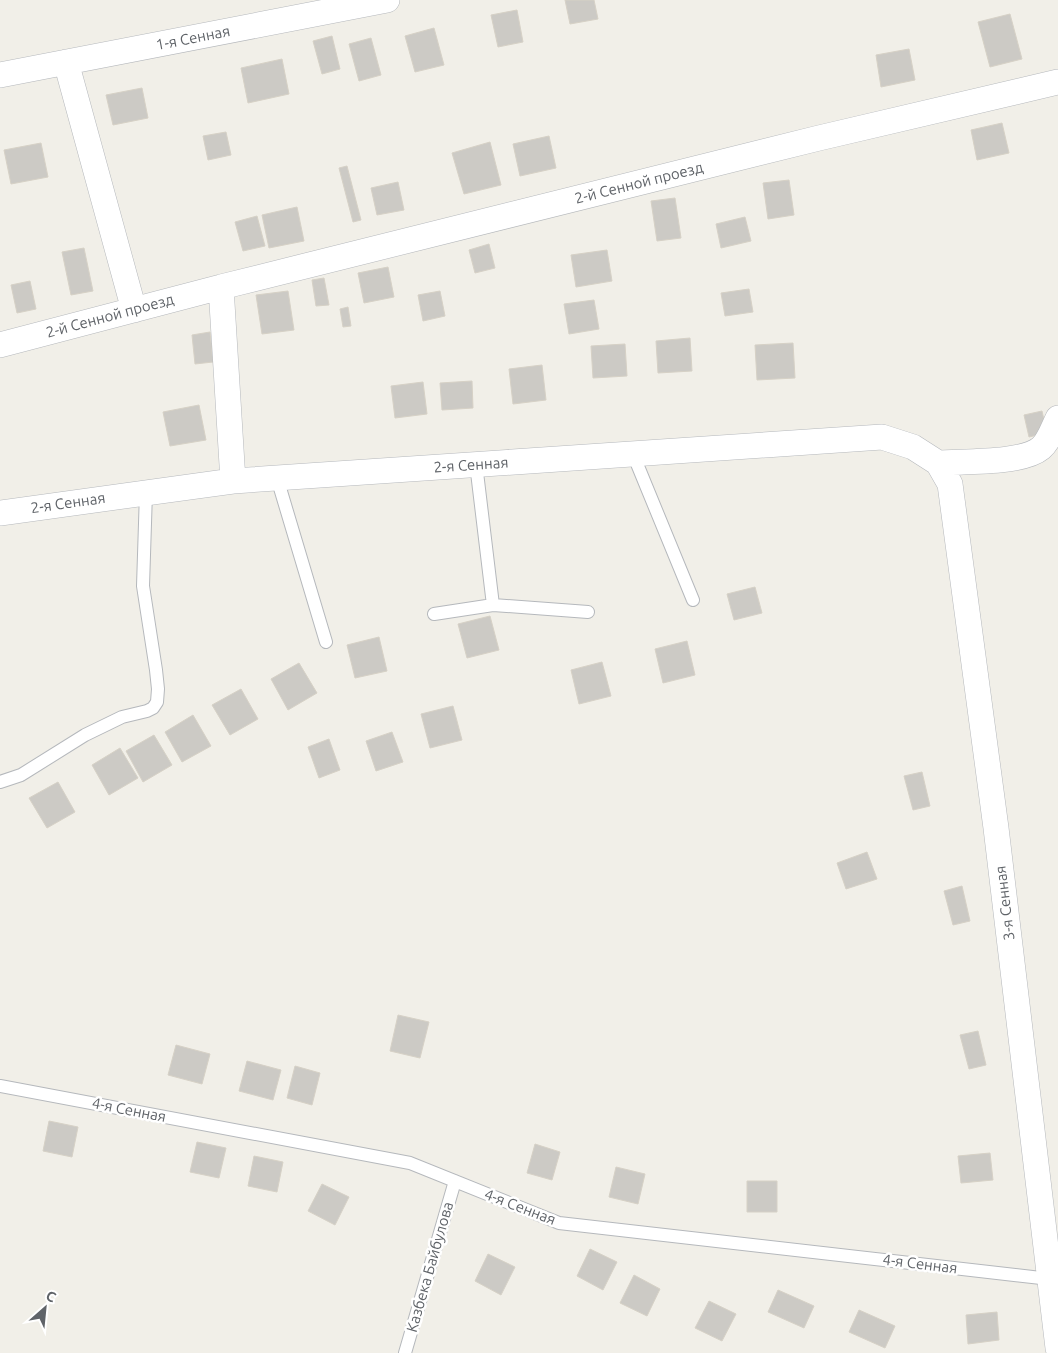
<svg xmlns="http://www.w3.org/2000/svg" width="1058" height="1353" font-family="Ubuntu,sans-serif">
<rect width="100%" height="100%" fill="#f1efe8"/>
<path fill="#cccac5" stroke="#d6d1c6" d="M565 0H594L598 19 570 24Z
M517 10 523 42 498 47 491 15Z
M1010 14 1022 59 990 67 978 22Z
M434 28 444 65 415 72 405 36Z
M332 36 340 69 322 74 313 41Z
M371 38 381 75 359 81 349 44Z
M909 49 915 80 881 87 876 55Z
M282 59 289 94 248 103 241 68Z
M142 88 148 118 113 125 106 95Z
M1002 123 1009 153 977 160 971 130Z
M226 132 231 155 208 160 203 136Z
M549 136 556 168 520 176 513 144Z
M490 142 501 185 464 194 452 153Z
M41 143 48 177 11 184 4 150Z
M347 166 361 220 353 222 339 168Z
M789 180 794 215 768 219 763 183Z
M398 182 404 210 377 215 371 188Z
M675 198 681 238 657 241 651 201Z
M297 207 304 241 269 248 262 215Z
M257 216 265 246 243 251 235 222Z
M745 217 751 241 721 248 716 224Z
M489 244 495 268 475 273 469 250Z
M84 248 93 291 71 295 62 252Z
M607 250 612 281 576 287 571 255Z
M388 267 394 297 364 303 358 273Z
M324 278 329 305 316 306 312 280Z
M30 281 36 309 17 313 11 285Z
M749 289 753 312 725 316 721 293Z
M288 291 294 330 262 334 256 295Z
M440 291 445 316 423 321 418 295Z
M594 300 599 329 569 334 564 304Z
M348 307 351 326 343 327 340 309Z
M210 332 213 362 195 364 192 335Z
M690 338 692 371 658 373 656 341Z
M793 343 795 378 757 380 755 345Z
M625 344 627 376 593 378 591 346Z
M542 365 546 400 513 404 509 369Z
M472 381 473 408 442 410 440 383Z
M423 382 427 414 395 418 391 386Z
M199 405 206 440 170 446 163 412Z
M1042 411 1047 433 1029 437 1024 415Z
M755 587 762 613 734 620 727 594Z
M490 616 499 650 467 658 458 624Z
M379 637 387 671 355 678 347 645Z
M687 641 695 675 663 683 655 649Z
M602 662 611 696 579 704 571 670Z
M299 663 317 693 288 710 271 679Z
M241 689 258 719 230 735 212 705Z
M453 706 462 740 430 748 421 714Z
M193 715 211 746 182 762 165 732Z
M392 732 403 762 376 771 366 741Z
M154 735 172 765 143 782 126 751Z
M329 739 340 770 319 778 308 747Z
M120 748 138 778 109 795 92 765Z
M922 772 930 806 913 810 904 776Z
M58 782 75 812 47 828 29 798Z
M867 852 877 879 846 889 837 863Z
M962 886 970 921 953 925 944 891Z
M398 1015 429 1022 420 1058 390 1051Z
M978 1031 986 1065 969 1069 960 1035Z
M176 1045 210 1054 202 1084 168 1075Z
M247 1061 281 1070 273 1100 239 1091Z
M295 1066 320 1073 312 1105 287 1098Z
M49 1121 78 1127 72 1157 43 1151Z
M197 1142 226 1148 219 1178 190 1172Z
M535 1144 560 1152 552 1180 527 1173Z
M990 1153 993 1180 961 1183 958 1156Z
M254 1156 283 1162 277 1192 248 1186Z
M616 1167 645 1174 638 1204 609 1197Z
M747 1181H777V1212H747Z
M322 1184 349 1197 335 1225 308 1211Z
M590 1249 617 1262 603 1290 577 1276Z
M488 1254 515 1267 501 1295 475 1281Z
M634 1275 660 1289 647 1316 620 1303Z
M778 1290 814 1306 804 1328 768 1312Z
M709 1301 736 1314 722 1341 695 1328Z
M859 1310 895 1326 885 1348 849 1332Z
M997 1312 999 1340 968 1344 966 1315Z"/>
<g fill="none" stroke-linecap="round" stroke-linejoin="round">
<g stroke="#b5b8bc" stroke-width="14">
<path id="service" d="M633 454 693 600
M476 464 493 605 588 612
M277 478 326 642
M434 614 493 605
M0 782 21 775 85 735 122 717 147 711 153 708 157 702 158 689 156 670 143 586 146 492
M0 1086 410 1163 559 1223 1050 1279
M405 1353 455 1181"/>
</g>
<g stroke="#b5b8bc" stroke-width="26">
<path id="minor" d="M66 62 134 310
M0 75 387 0
M0 345 221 287
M938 463C963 461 1022 464 1041 448 1049 441 1053 428 1058 418
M233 481 221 287 819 138 1058 82
M0 513 233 481 882 437 913 447 938 463 950 484 996 828 1058 1348"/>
</g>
<use href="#service" stroke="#fff" stroke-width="12"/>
<use href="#minor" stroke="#fff" stroke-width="25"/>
</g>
<g text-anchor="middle" stroke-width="5" stroke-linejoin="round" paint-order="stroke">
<g font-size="15" fill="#5f6368" stroke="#fff">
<text transform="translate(193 38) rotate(-11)" y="5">1-я Сенная</text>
<text transform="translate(639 183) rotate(-14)" y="5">2-й Сенной проезд</text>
<text transform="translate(110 316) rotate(-15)" y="5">2-й Сенной проезд</text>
<text transform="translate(471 465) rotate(-4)" y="5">2-я Сенная</text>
<text transform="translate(68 503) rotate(-8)" y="5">2-я Сенная</text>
<text transform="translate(1005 903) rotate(-97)" y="5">3-я Сенная</text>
<text transform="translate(129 1110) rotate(11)" y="5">4-я Сенная</text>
<text transform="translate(520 1207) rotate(21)" y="5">4-я Сенная</text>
<text transform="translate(920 1264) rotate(7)" y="5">4-я Сенная</text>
<text transform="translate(430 1267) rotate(-74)" y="5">Казбека Байбулова</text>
</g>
</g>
<g transform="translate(45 1308) rotate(27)" stroke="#ffffff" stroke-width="4" paint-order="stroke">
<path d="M0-4L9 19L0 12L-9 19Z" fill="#5f6368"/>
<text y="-8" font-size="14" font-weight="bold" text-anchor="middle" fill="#5f6368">С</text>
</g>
</svg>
